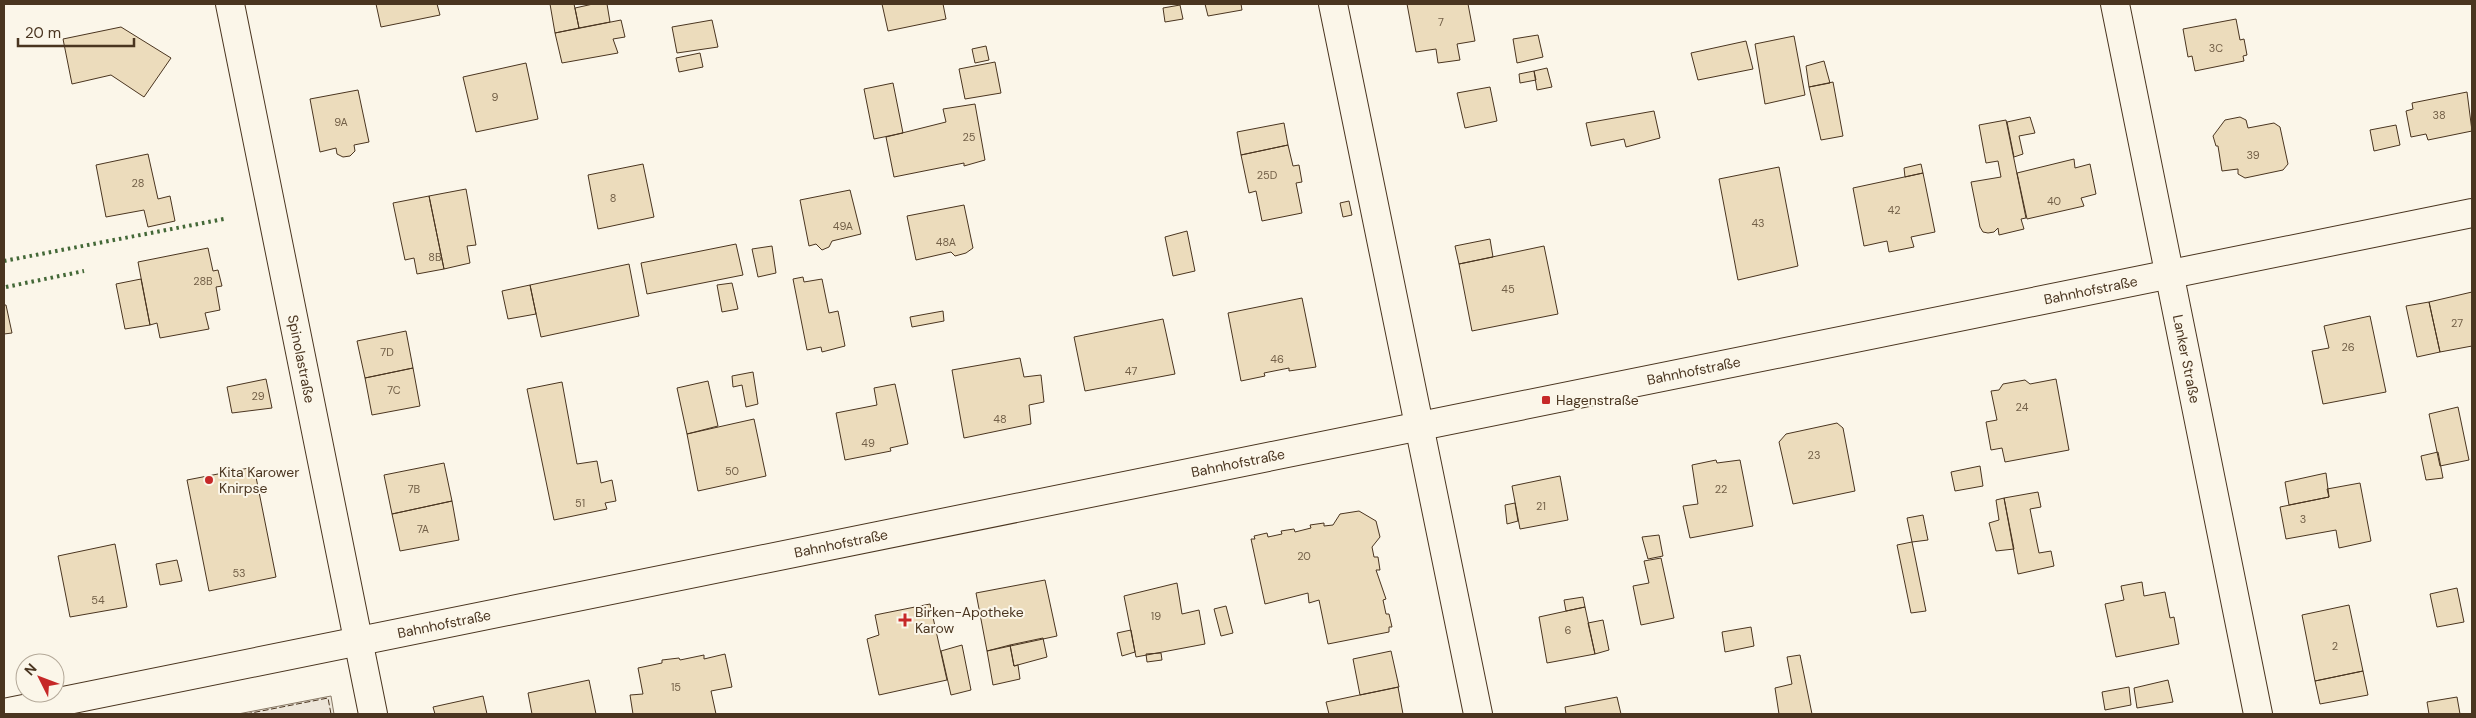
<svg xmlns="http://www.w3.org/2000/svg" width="2476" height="718" font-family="'DM Sans',sans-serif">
<rect width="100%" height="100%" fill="#fbf6e9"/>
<path fill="#ede6d9" stroke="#887966" d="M331 696 334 714H238Z"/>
<path fill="#ecdcbc" stroke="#4a3520" d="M376 4H437L440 15 381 27Z
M550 4H574L579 28 555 33Z
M593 4H607L610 22 579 28 575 8Z
M882 4H943L946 19 888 31Z
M1205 4H1241L1242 10 1208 16Z
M1407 4H1468L1475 41 1457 44 1460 60 1438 63 1436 49 1416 52Z
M1180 5 1183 19 1165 22 1163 8Z
M2236 19 2240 40 2244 39 2247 55 2243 56 2244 61 2195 71 2192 56 2188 57 2183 29Z
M621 20 625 37 613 39 618 53 562 63 555 33Z
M712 20 718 47 677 53 672 27Z
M121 27 171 58 144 97 111 75 72 84 63 39Z
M1538 35 1543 57 1517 63 1513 39Z
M1794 36 1805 95 1765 104 1755 44Z
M1746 41 1753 69 1698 80 1691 53Z
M986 46 989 60 975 63 972 49Z
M700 53 703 67 679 72 676 58Z
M1824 61 1830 83 1809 87 1806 66Z
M995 62 1001 93 965 99 959 69Z
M526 63 538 119 476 132 463 77Z
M1547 68 1552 87 1537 90 1534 71Z
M1534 71 1536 80 1520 83 1519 74Z
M1833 82 1843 136 1821 140 1809 87Z
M893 83 903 133 874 139 864 89Z
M1490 87 1497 121 1465 128 1457 93Z
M358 90 369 142 354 145 355 151 350 156 343 157 337 154 336 148 320 152 310 99Z
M2467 92 2472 131 2428 140 2426 134 2411 137 2406 111 2413 109 2412 103Z
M975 104 985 160 964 166V163L894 177 886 137 946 122 943 109Z
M1654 111 1660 138 1626 147 1624 139 1591 146 1586 123Z
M2030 117 2035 133 2019 136 2023 154 2014 157 2007 122Z
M2240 117 2246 120 2248 128 2274 123 2280 127 2288 164 2283 170 2245 178 2238 174V169L2222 171 2218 146H2216L2213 136 2225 120Z
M2006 120 2026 218 2021 219 2024 229 1999 235 1998 228 1994 232 1988 233 1983 232 1980 227 1971 182 2001 177 1998 161 1986 163 1979 125Z
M1284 123 1288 145 1241 155 1237 132Z
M2396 125 2400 145 2374 151 2370 130Z
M1288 145 1293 166 1299 165 1302 182 1296 183 1302 213 1262 221 1256 191 1249 193 1241 155Z
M148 154 158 199 170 196 175 221 148 227 144 210 106 217 96 165Z
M2074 159 2075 168 2090 164 2096 194 2081 198 2084 206 2027 219 2017 173Z
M643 164 654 217 598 229 588 175Z
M1921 164 1923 173 1905 177 1904 168Z
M1779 167 1798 266 1738 280 1719 179Z
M1923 173 1935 232 1911 237 1914 247 1889 252 1887 241 1864 246 1853 188Z
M466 189 476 245 467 246 470 263 444 269 429 196Z
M850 190 861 234 832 241 829 247 822 250 816 244 809 246 800 200Z
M429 196 444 269 417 274 414 258 405 260 393 203Z
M1349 201 1352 215 1343 217 1340 203Z
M964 205 973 248 966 253 955 256 951 252 916 260 907 216Z
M1187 231 1195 271 1173 276 1165 237Z
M1490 239 1493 257 1459 264 1455 246Z
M736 244 743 275 647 294 641 263Z
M772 246 776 273 758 277 752 249Z
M1544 246 1558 314 1472 331 1459 264Z
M208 248 213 271 218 270 222 286 216 287 220 310 205 313 209 329 160 338 157 323 150 325 138 262Z
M629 264 639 316 541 337 530 285Z
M803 277 804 282 822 279 829 313 838 311 845 346 822 352 821 347 807 350 793 279Z
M141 279 150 325 125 329 116 284Z
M732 283 738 309 722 312 717 285Z
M530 285 536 314 508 319 502 291Z
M2472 292V346L2440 352 2429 302Z
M1302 298 1316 367 1289 371V368L1264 373 1265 376 1241 381 1228 313Z
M2429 302 2440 352 2417 357 2406 306Z
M4 305H6L12 333 4 334Z
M943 311 944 321 912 327 910 317Z
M2370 316 2386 392 2323 404 2312 351 2329 348 2324 326Z
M1163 319 1175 374 1085 391 1074 337Z
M406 331 413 368 365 378 357 341Z
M1020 358 1024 377 1041 375 1044 402 1029 405 1031 424 964 438 952 370Z
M413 368 420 406 372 415 365 378Z
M753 372 758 404 746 407 742 385 733 387 732 376Z
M266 379 272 408 232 413 227 387Z
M2056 379 2069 450 2005 462 2002 448 1991 450 1986 422 1997 420 1991 391 1999 390 2003 384 2025 380 2030 384Z
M708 381 718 426 687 434 677 388Z
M562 382 577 464 597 461 601 483 612 480 616 501 605 503 607 509 554 520 527 389Z
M895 384 908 444 890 448 891 451 845 460 836 413 877 405 874 388Z
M2458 407 2469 460 2440 466 2429 414Z
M754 419 766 476 698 491 687 434Z
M1837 423 1843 428 1855 491 1793 504 1779 442 1786 434Z
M2438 452 2443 478 2426 480 2421 456Z
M1716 460 1717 463 1740 460 1753 526 1690 538 1683 506 1698 504 1692 465Z
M444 463 452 501 392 514 384 475Z
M1980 466 1983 486 1955 491 1951 472Z
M254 467 276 577 209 591 187 480Z
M2326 473 2329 497 2289 505 2285 482Z
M1560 476 1568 520 1520 529 1512 486Z
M2360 483 2371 541 2339 548 2336 530 2286 539 2280 507 2329 497 2327 489Z
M2038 492 2041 507 2030 509 2039 553 2051 551 2054 566 2018 574 2004 498Z
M2004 498 2014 549 1996 551 1989 523 1999 520 1996 500Z
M452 501 459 540 400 551 392 514Z
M1515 503 1518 521 1507 524 1505 505Z
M1359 511 1376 521 1380 537 1372 547 1374 557H1378L1380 570H1376L1386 599 1383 600 1386 614H1389L1392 627H1389V632L1328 644 1319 600 1309 603 1308 593 1265 604 1251 539H1255L1254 536 1267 533 1268 537 1282 534 1281 531 1294 529 1295 532 1311 528 1310 525 1324 523V526L1333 525 1340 514Z
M1923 515 1928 540 1912 542 1907 518Z
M1659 535 1663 556 1648 559 1642 537Z
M1912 542 1926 611 1911 613 1897 545Z
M115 544 127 607 70 617 58 556Z
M1661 558 1674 618 1641 625 1633 586 1649 583 1644 561Z
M177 560 182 581 160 585 156 564Z
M1045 580 1057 636 987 651 976 593Z
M2142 582 2144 596 2165 592 2170 618 2174 617 2179 644 2116 657 2105 604 2124 600 2121 586Z
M1177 583 1182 614 1199 610 1205 644 1136 657 1124 596Z
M2457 588 2464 622 2437 627 2430 594Z
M1583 597 1585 607 1566 611 1564 600Z
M930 604 947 680 879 695 867 639 879 635 875 615Z
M2349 605 2363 671 2315 681 2302 615Z
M1226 606 1233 633 1221 636 1214 609Z
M1585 607 1595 654 1547 663 1539 617Z
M1603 620 1609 650 1595 654 1588 623Z
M1751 627 1754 646 1725 652 1722 632Z
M1131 630 1135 652 1122 656 1117 633Z
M1043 638 1047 657 1014 666 1010 645Z
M962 645 971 690 951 695 941 651Z
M1010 645 1014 666 1018 665 1020 679 993 685 987 651Z
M1391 651 1399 687 1360 695 1353 659Z
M1161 653 1162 660 1147 662 1146 654Z
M725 654 732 687 711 691 716 714H633L630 695 643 694 638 668 662 663V660L679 658 680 660 704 655V659Z
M1800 655 1812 714H1779L1775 688 1792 684 1787 657Z
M2363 671 2368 695 2320 704 2315 681Z
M589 680 596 714H532L528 693Z
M2168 680 2173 702 2137 708 2134 688Z
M1398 687 1403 714H1329L1326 702Z
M2129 687 2131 705 2105 710 2102 692Z
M483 696 487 714H435L433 707Z
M1617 697 1621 714H1566L1565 707Z
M2457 697 2460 714H2429L2427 702Z"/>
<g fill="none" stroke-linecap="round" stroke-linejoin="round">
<g stroke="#4a3520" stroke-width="30">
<g id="minor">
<path id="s1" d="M230 4 373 714"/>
<path d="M1333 4 1478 714"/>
<path id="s2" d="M2115 4 2258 714"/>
</g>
</g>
<g stroke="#4a3520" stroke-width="30">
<g id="secondary">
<path id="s3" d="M4 713 2472 213"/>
</g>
</g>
<use href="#minor" stroke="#fbf6e9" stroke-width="28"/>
<use href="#secondary" stroke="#fbf6e9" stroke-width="28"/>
<path stroke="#436837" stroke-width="4" stroke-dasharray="2.5 4" stroke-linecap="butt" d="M4 261 224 219
M6 287 84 271"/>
<path stroke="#4a3520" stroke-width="1" stroke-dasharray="6 2.5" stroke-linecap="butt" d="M246 714 328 698 331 714"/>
</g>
<g fill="#c62828" stroke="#fbf6e9" stroke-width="2">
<rect x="1541" y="395" width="10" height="10" rx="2.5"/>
<circle cx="209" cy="480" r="5"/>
<path d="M902.5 612.5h5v5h5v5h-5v5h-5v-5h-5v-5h5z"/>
</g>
<g text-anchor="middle" stroke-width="4" stroke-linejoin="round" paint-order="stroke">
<g font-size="11" fill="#725f47">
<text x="1441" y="26">7</text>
<text x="2216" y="52">3C</text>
<text x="495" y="101">9</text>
<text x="2439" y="119">38</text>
<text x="341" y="126">9A</text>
<text x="969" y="141">25</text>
<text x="2253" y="159">39</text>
<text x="1267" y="179">25D</text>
<text x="138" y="187">28</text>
<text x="613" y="202">8</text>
<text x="2054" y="205">40</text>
<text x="1894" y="214">42</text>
<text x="1758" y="227">43</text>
<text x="843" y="230">49A</text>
<text x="946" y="246">48A</text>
<text x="435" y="261">8B</text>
<text x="203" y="285">28B</text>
<text x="1508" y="293">45</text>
<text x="2457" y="327">27</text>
<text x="2348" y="351">26</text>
<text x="387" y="356">7D</text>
<text x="1277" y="363">46</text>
<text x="1131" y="375">47</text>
<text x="394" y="394">7C</text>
<text x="258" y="400">29</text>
<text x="2022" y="411">24</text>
<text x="1000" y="423">48</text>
<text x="868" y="447">49</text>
<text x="1814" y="459">23</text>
<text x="732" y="475">50</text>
<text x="414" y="493">7B</text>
<text x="1721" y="493">22</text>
<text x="580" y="507">51</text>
<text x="1541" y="510">21</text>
<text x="2303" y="523">3</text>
<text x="423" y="533">7A</text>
<text x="1304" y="560">20</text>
<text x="239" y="577">53</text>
<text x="98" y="604">54</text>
<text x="1156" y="620">19</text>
<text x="1568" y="634">6</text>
<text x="2335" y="650">2</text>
<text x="676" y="691">15</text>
</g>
<g font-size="14" fill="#4a3520" stroke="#fbf6e9">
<text dy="5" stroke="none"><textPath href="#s3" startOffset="2129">Bahnhofstraße</textPath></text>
<text dy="5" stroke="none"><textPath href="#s1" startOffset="362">Spinolastraße</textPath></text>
<text dy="5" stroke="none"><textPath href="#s2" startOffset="362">Lanker Straße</textPath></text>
<text dy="5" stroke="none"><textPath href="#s3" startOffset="1724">Bahnhofstraße</textPath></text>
<text dy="5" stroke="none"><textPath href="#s3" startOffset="1259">Bahnhofstraße</textPath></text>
<text dy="5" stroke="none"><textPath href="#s3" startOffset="854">Bahnhofstraße</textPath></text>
<text dy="5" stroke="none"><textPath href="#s3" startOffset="449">Bahnhofstraße</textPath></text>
</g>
<g font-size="14" fill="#4a3520" stroke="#fbf6e9" text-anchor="start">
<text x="1556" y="405">Hagenstraße</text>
<text x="219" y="477">Kita Karower<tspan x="219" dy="16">Knirpse</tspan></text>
<text x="915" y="617">Birken-Apotheke<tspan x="915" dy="16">Karow</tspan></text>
</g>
</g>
<rect width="2476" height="718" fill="none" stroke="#4a3520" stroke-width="10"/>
<g transform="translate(40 678) rotate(312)"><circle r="24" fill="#fbf6e9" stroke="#b4a999"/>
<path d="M0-4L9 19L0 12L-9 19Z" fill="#c62828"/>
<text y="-8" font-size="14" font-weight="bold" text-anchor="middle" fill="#4a3520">N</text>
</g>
<path d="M18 38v8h116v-8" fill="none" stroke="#4a3520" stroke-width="2.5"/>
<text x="25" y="38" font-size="15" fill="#4a3520" stroke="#fbf6e9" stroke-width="4" paint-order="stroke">20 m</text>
</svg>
